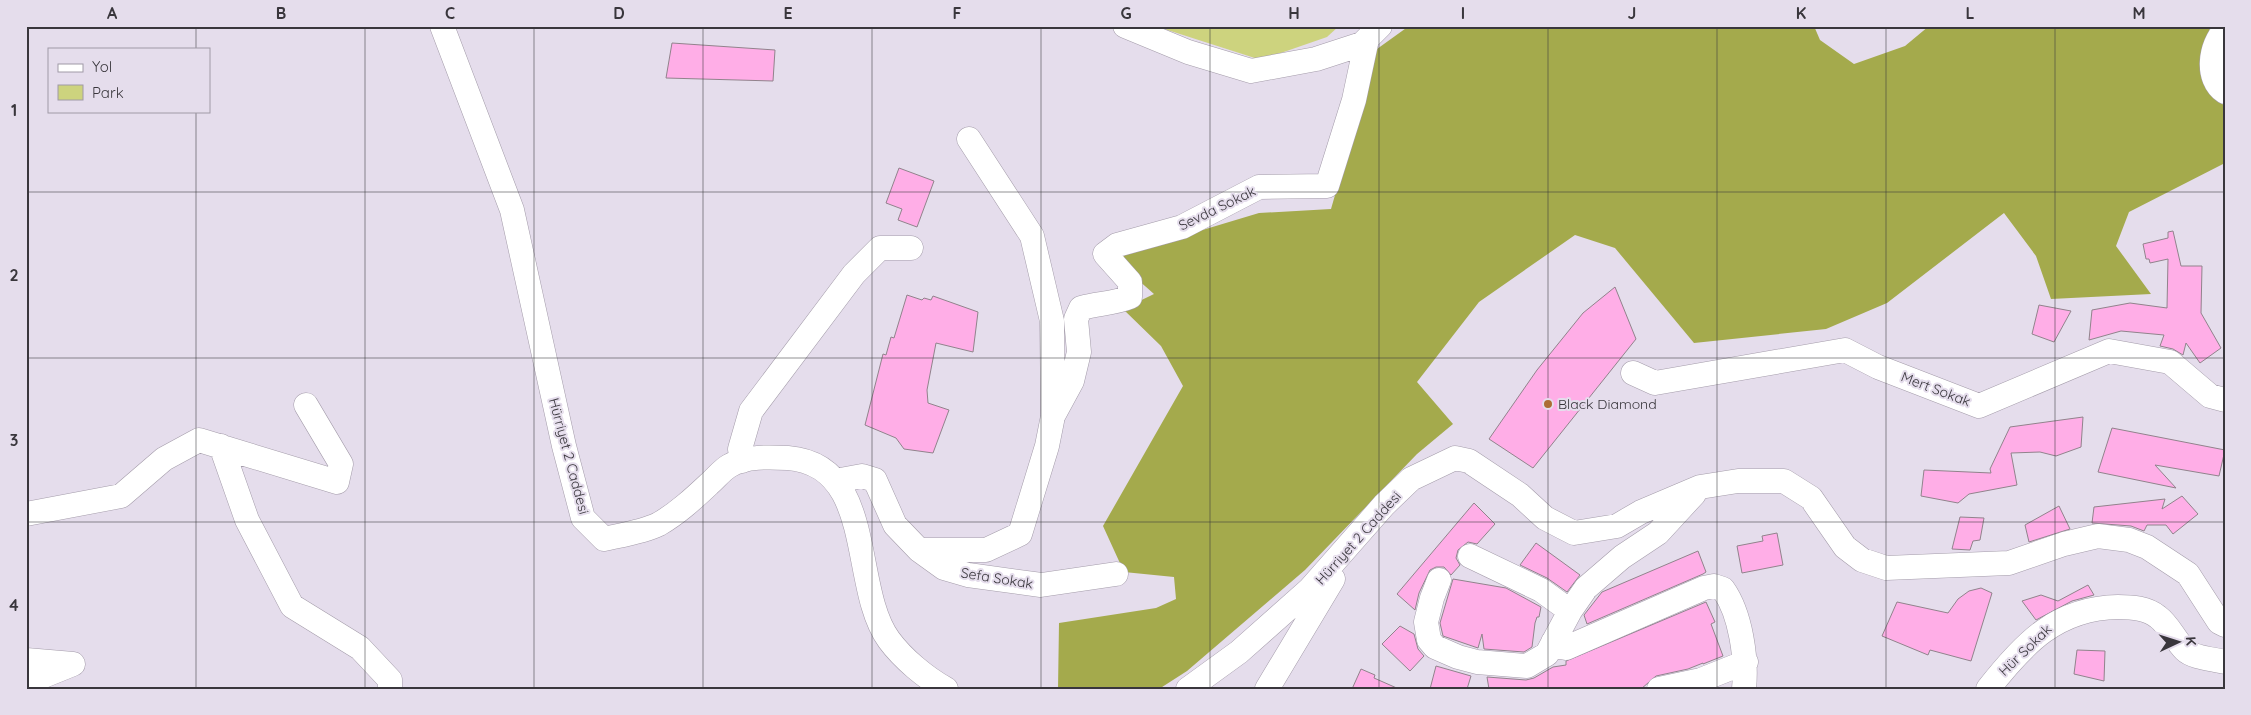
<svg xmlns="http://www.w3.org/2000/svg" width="2251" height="715" font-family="Quicksand,sans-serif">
<rect width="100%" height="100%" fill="#e5ddec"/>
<path fill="#cdd37e" d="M1155 26H1339L1327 37 1261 60Z"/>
<path fill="#a4aa4c" d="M1409 26H1814L1820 40 1854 64 1905 46 1929 26H2211C2202 50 2194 73 2213 95 2217 99 2220 103 2225 106V163L2129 212 2116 246 2151 294 2051 299 2036 256 2004 213 1887 303 1826 329 1694 343 1615 248 1575 235 1479 302 1417 382 1453 424 1417 454 1305 570 1187 671 1159 689H1058L1059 623 1156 608 1176 599 1174 577 1124 572 1103 526 1183 386 1161 346 1123 309 1154 294 1119 263 1126 253 1259 213 1331 209 1377 49Z"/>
<path fill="#ffaee7" stroke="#91838c" d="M672 43 775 50 773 81 666 78Z
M899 168 934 181 917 227 898 220 902 209 886 203Z
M2173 231 2181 266H2202L2201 313 2221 348 2200 363 2186 343 2183 355 2173 349 2160 346 2164 335 2121 331 2089 340 2092 310 2130 303 2167 308 2168 259 2150 263 2149 259H2146L2143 244 2168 238V232Z
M1615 287 1636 339 1533 468 1489 439 1537 370 1583 313Z
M907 295 922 300 924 298 931 300 933 296 978 312 973 352 936 343 927 390 928 403 949 410 933 453 904 449 896 438 865 425 883 354 886 355 891 337 894 338Z
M2039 305 2071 311 2054 342 2032 334Z
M2083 417 2081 447 2056 456 2040 452 2011 453 2017 485 1969 494 1958 503 1921 496 1924 470 1991 473 1990 469 2010 427Z
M2112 428 2225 450 2219 476 2155 465 2176 488 2098 472Z
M2182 496 2198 514 2173 534 2166 525H2147L2144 531 2131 526 2092 523 2094 507 2165 499 2162 509Z
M1474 503 1495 524 1477 544 1468 542 1458 550 1456 558 1460 565 1451 575 1444 567H1436L1430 570 1419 593 1415 610 1397 594Z
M2059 506 2070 529 2029 542 2025 525Z
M1960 517 1984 518 1980 540 1973 541 1970 550 1952 549Z
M1777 533 1783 565 1742 573 1737 546 1763 541 1762 536Z
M1536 543 1580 575 1567 592 1547 578 1520 565Z
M1698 551 1706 572 1703 574 1587 624 1584 615 1602 592Z
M1453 579 1506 588 1541 607 1539 617H1537L1535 623 1532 647 1524 652 1484 649 1482 634 1478 648 1443 636 1440 623Z
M2088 585 2094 595 2072 601 2036 620 2022 601 2041 595 2058 601Z
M1981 588 1992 593 1971 661 1930 650 1928 655 1882 636 1897 602 1948 613 1958 599 1969 591Z
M1706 602 1715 622 1711 624 1723 656 1703 664V663L1688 669 1656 676 1641 689H1489L1487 677 1526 680 1534 678 1553 667 1566 665V661Z
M1400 626 1414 634 1418 649 1424 656 1410 671 1382 644Z
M2077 650 2105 651 2104 681 2074 674Z
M1436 666 1471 676 1467 689H1430Z
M1361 669 1375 675 1374 678 1399 689H1352Z"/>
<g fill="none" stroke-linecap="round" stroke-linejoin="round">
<g stroke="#a49caa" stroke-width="25">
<path id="minor" d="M442 26 512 210 564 446 583 518 604 539C622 535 643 532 659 524 678 513 694 498 709 484 716 478 722 470 729 466 745 456 770 457 788 458 877 465 850 587 889 640 903 659 926 678 946 689
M1125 26 1188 52 1251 71 1316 59 1362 44 1380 26
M2225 30C2210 45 2205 79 2225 92
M969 139 1032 236 1052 321 1053 414
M1633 373 1655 383 1845 350 1878 367 1979 406 2109 351 2170 362 2210 396 2225 400
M221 446 247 520 292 606 360 648 390 680V689
M742 461 740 449 751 411 854 274 880 248H911
M835 481 862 476 875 480 895 525 919 550 944 568 968 575 1041 585 1116 574
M26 514 121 496 164 459 199 440 337 482 341 464 306 405
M919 550H986L1020 534 1047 446 1053 416 1072 381 1079 352 1076 319 1081 308C1099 303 1113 304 1130 297V282L1105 254 1117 245 1182 227 1259 187 1327 186 1354 100 1367 39
M1470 556 1541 590 1570 611
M1439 580 1432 598 1426 622 1429 640 1435 647 1458 657 1477 662 1527 666 1547 654 1570 611 1586 588 1622 557 1658 533 1694 494
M1553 642 1560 647 1566 648 1704 588 1714 586 1723 589C1741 614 1747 659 1744 689
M26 660 73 664 26 683
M1188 689 1239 652 1310 589 1384 505 1411 479 1455 458 1469 461 1520 495 1545 518 1574 533 1617 526 1641 512 1700 487 1738 481H1784L1811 498 1845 547 1862 560 1886 568 2009 563 2064 544 2098 536 2129 540 2147 547 2188 574 2219 622 2225 625
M1267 689 1333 579
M1659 689 1701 680 1746 662
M1988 689C2024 643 2057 608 2118 607 2132 607 2147 608 2158 617 2169 625 2175 640 2185 650 2193 658 2214 659 2225 662"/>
</g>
<use href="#minor" stroke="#fff" stroke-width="24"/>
</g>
<path fill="none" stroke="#39363c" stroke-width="1" stroke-opacity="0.55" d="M196 26V49M365 26V689M534 26V689M703 26V689M872 26V689M1041 26V689M1210 26V689M1379 26V689M1548 26V689M1717 26V689M1886 26V689M2055 26V689M196 111V689M26 192H2225M26 358H2225M26 522H2225"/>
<circle fill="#ad6d35" stroke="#e5ddec" stroke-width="2" cx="1548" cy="404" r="5"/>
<g text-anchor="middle" stroke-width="4" stroke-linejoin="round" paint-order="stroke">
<g font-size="14" fill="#39363c" stroke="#e5ddec">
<text transform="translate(1217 208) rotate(-26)" y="5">Sevda Sokak</text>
<text transform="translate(1936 389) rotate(21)" y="5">Mert Sokak</text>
<text transform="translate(569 456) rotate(75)" y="5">Hürriyet 2 Caddesi</text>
<text transform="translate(1358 538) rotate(-48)" y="5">Hürriyet 2 Caddesi</text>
<text transform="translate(997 578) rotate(9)" y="5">Sefa Sokak</text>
<text transform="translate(2025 650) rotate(-44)" y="5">Hür Sokak</text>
</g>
<g font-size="14" fill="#39363c" stroke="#e5ddec" text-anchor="start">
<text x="1558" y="409">Black Diamond</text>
</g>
</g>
<rect width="2251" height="715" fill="none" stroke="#e5ddec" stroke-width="55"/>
<rect x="48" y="48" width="162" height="65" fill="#e5ddec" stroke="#a09aa6"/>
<rect x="58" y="64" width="25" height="8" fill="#ffffff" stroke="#a09aa6"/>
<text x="92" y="72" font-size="15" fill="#39363c">Yol</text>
<rect x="58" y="85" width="25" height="15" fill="#cdd37e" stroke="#a09aa6"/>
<text x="92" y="98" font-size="15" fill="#39363c">Park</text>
<g transform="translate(2178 642) rotate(86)" stroke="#e5ddec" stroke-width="4" paint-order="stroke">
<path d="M0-4L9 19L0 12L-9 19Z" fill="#39363c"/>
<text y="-8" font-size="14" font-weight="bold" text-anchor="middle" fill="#39363c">K</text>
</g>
<rect x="28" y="28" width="2196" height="660" fill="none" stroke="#39363c" stroke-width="2"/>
<g font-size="16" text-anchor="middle" font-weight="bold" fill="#39363c">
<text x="112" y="19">A</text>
<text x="281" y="19">B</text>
<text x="450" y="19">C</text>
<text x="619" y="19">D</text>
<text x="788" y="19">E</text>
<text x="957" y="19">F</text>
<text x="1126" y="19">G</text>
<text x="1294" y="19">H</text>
<text x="1463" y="19">I</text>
<text x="1632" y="19">J</text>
<text x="1801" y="19">K</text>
<text x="1970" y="19">L</text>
<text x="2139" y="19">M</text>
<text x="14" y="116">1</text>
<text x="14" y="281">2</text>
<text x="14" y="446">3</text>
<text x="14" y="611">4</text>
</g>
</svg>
